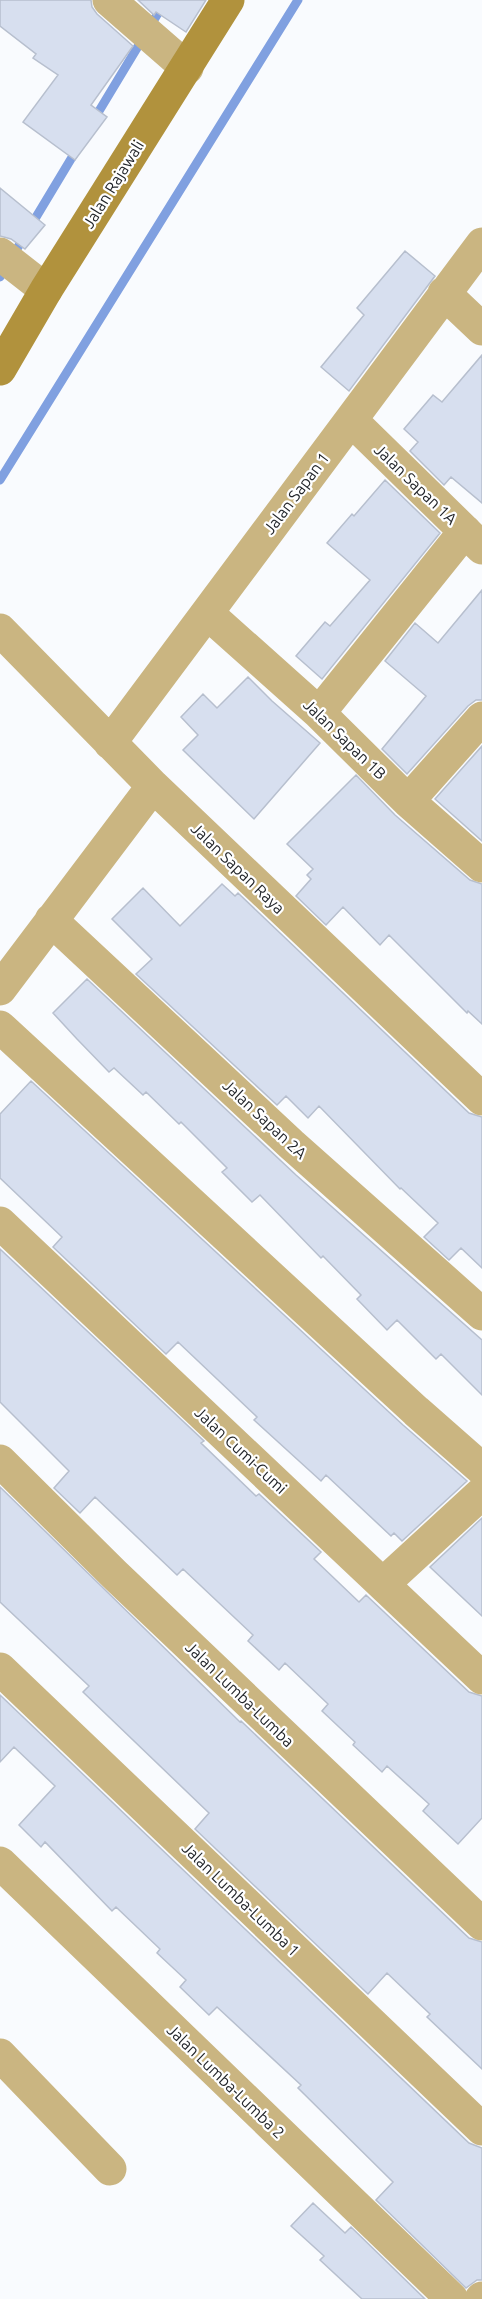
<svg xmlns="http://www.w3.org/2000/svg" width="482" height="2299" font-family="Ubuntu,sans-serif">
<rect width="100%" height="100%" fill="#f9fbfe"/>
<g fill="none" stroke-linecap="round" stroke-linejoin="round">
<path stroke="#80a0e0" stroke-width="9" d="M93 121 166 0
M0 277 77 149
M0 480 298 0"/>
</g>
<path fill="#d7dfef" stroke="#b7bfce" stroke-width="1.5" d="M0 0H91L92 7 97 14 133 46 91 105 107 117 75 160 23 122 58 75 33 58 36 54 0 26Z
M138 0H206L186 32 156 12 154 15Z
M0 188 45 225 25 249 11 239 0 236Z
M405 251 435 276 349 391 321 367 364 315 357 308Z
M482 355V503L451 477 444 485 410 451 418 442 404 429 433 395 442 402Z
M385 480 440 533 322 679 296 656 325 622 330 626 370 580 327 543 352 514 354 516Z
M482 590V700H476L468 706 407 774 382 749 426 696 385 661 415 623 438 643Z
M248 677 272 701 320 743 254 819 183 750 198 735 181 717 203 694 217 708Z
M482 746V841L435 799Z
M356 775 395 815 470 880 482 884V1024L468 1011 467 1013 389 935 380 945 343 907 326 925 296 896 311 879 307 875 313 869 287 844Z
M222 884 235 896 238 893 469 1113 482 1117V1268L461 1248 449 1260 424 1237 438 1223 401 1188 400 1189 319 1106 308 1118 286 1096 277 1105 136 974 152 959 112 919 143 888 180 926Z
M87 979 296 1175 482 1340V1395L441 1354 436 1359 397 1320 387 1330 357 1299 361 1295 323 1256 321 1258 260 1195 252 1202 222 1172 227 1168 181 1122 179 1124 146 1092 143 1095 114 1068 109 1072 77 1039 53 1013Z
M31 1081 403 1425 467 1481 402 1541 394 1533 391 1536 326 1475 321 1481 254 1420 257 1417 178 1342 166 1354 53 1247 62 1237 0 1178V1114Z
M0 1249 204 1441 201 1443 256 1496 259 1494 321 1552 314 1559 359 1602 366 1595 469 1692 482 1696V1818L458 1844 423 1811 429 1804 387 1766 382 1772 353 1745 355 1742 322 1711 328 1704 285 1663 279 1670 248 1641 253 1635 183 1569 177 1575 95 1497 80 1513 54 1488 69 1471 0 1402Z
M0 1487 240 1722 241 1721 469 1938 482 1942V2069L427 2017 430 2014 387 1973 368 1994 195 1829 209 1813 83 1692 89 1686 0 1602Z
M482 1518V1616L430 1567Z
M0 1695 469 2143 482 2148V2280H477L466 2288 376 2200 393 2182 298 2088 301 2085 217 2007 209 2015 180 1987 186 1980 157 1953 160 1949 116 1907 112 1911 45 1842 41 1847 19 1825 55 1786 14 1747 0 1762Z
M313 2203 345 2233 351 2227 425 2299H362L320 2260 324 2256 291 2226Z"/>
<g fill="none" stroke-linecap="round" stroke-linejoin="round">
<path stroke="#cab581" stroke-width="33" d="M109 0 187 68
M0 254 46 290
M444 293 482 329
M351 420 482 548
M207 613 319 713 408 801 482 866
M0 630 153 786 482 1099
M319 713 465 531
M110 743 482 244
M408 801 482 718
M51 920 291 1144 482 1314
M0 989 153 786
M0 1027 416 1411 482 1469
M0 1223 482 1678
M0 1461 114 1574 482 1924
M383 1584 482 1493
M0 1669 482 2129
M0 1863 452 2299
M0 2055 110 2169
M481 2299 482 2298"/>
<path stroke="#b1923d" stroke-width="33" d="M0 369 46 290 228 0"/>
</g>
<g text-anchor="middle" stroke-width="4.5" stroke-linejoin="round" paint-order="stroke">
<g font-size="16" fill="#23262b" stroke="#fff">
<text transform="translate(113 184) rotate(-58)" y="6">Jalan Rajawali</text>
<text transform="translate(416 484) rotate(44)" y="6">Jalan Sapan 1A</text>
<text transform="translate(296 493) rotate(-53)" y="6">Jalan Sapan 1</text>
<text transform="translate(345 739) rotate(44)" y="6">Jalan Sapan 1B</text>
<text transform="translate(238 868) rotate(44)" y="6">Jalan Sapan Raya</text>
<text transform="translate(265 1119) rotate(43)" y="6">Jalan Sapan 2A</text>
<text transform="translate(241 1450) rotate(43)" y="6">Jalan Cumi-Cumi</text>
<text transform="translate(240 1694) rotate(44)" y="6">Jalan Lumba-Lumba</text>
<text transform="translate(241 1899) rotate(44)" y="6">Jalan Lumba-Lumba 1</text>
<text transform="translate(226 2081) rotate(44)" y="6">Jalan Lumba-Lumba 2</text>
</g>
</g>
</svg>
